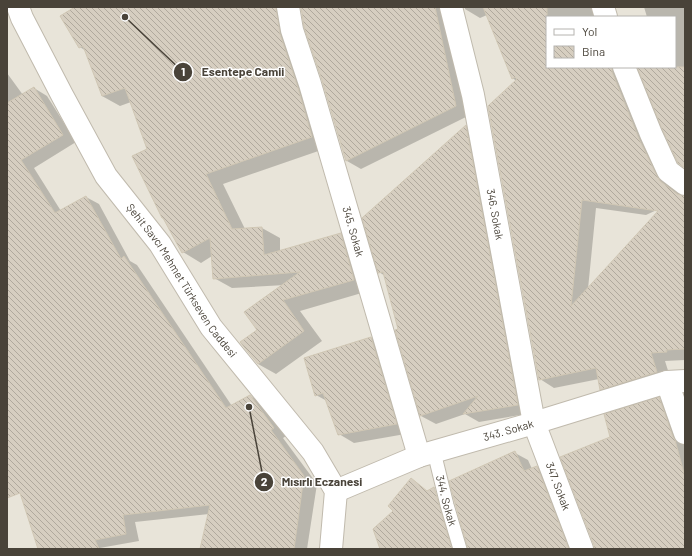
<svg xmlns="http://www.w3.org/2000/svg" width="692" height="556" font-family="Barlow,sans-serif">
<defs>
<pattern id="building-back-hatch" width="6" height="6" patternUnits="userSpaceOnUse"><rect width="6" height="6" fill="#d6cec0"/><path d="M-1 5l2 2M0 0l6 6M5-1l2 2" fill="none" stroke="#b0a99d"/></pattern>
</defs>
<rect width="100%" height="100%" fill="#f5f2eb"/>
<path fill="#e8e4d9" fill-rule="evenodd" d="M7 7H685V549H7ZM547 17H675V67H547Z"/>
<path fill="#0003" fill-rule="evenodd" d="M77 7H290L330 147 223 184 245 229 262 228 280 238V251L341 234 358 244 372 290 300 311 322 341 276 374 258 364V330L285 285 232 288 214 278 212 256 201 263 183 252 149 149 131 102 120 106 102 96 86 51 80 47Z
M320 7H456L470 115 361 169 347 161Z
M465 7H602L605 17H547V67H623L671 186 675 190 685 197V360L665 361 671 380 615 397 601 389 599 379 554 388 540 379 517 81 512 78 487 15 480 18 465 9ZM596 208 646 215 661 208 588 289Z
M644 7H685V167L664 67H675V17H647Z
M7 73 23 95 34 88 47 96 76 142 34 168 61 211 86 197 99 204 130 261 137 265 232 406 250 396 262 403 286 436 283 438 317 484 307 549H201L209 514 135 522 139 541 94 549H39L7 430Z
M466 126 480 135 532 413 479 422 465 414 436 424 421 416 400 329 385 276 379 272Z
M371 338 386 347 411 433 354 443 339 434 327 401 316 395Z
M659 399 673 407 685 441V549H595L612 438Z
M515 453 528 460 532 469 537 467 551 475 579 549H486Z"/>
<path fill="url(#building-back-hatch)" stroke="#d0c7b4" fill-rule="evenodd" d="M75 7H276L280 34 298 88 312 137 206 174 232 229 262 227 264 255 341 233 354 280 283 300 304 331 258 364 240 342 257 330 244 312 300 272 213 279 210 238 182 253 163 218H162L132 156 147 149 125 88 102 96 83 46 79 48 60 16Z
M301 7H435L456 106 346 161 322 80 304 27Z
M483 7H547V67H612V72L639 139 657 176 660 181 677 194 685 196V349L666 350 667 352 651 353 657 372 600 390 596 368 539 380 488 106 517 79 515 77 512 79ZM582 200 658 211 571 306Z
M637 67H685V168L678 163 662 129Z
M34 87 63 135 21 160 55 213 86 196 121 259 124 256 226 408 250 395 274 428 271 430 304 476 294 549H200L210 505 123 515 126 534 95 540 99 549H38L20 493 7 498V103Z
M466 125 518 405 463 414 478 396 420 416 395 330 398 329 383 272 378 273 362 218Z
M371 337 397 424 338 435 323 393 315 396 304 358Z
M659 397 673 437 675 440 685 477V549H594V545L560 457 610 437 604 414Z
M515 451 524 471 537 466 569 549H468L449 481Z
M411 478 427 491 434 487 452 549H380L373 529 393 511 388 506Z"/>
<g fill="none" stroke-linecap="round" stroke-linejoin="round">
<g stroke="#c0baad" stroke-width="15">
<g id="service">
<path id="s1" d="M434 452 447 505 460 549"/>
</g>
</g>
<g stroke="#c0baad" stroke-width="24">
<g id="minor">
<path id="s2" d="M18 7 22 18 62 95 106 176 160 244 211 327 313 452 336 491 331 549"/>
<path id="s3" d="M288 7 292 30 310 84 419 456"/>
<path id="s4" d="M451 7 473 95 534 423 582 549"/>
<path d="M603 7 606 17"/>
<path d="M624 67 651 134 668 171 685 184"/>
<path d="M667 382 685 433"/>
<path id="s5" d="M336 491 419 456 534 423 667 382 685 381"/>
</g>
</g>
<use href="#service" stroke="#fff" stroke-width="13"/>
<use href="#minor" stroke="#fff" stroke-width="22"/>
</g>
<g text-anchor="middle" stroke-width="3" stroke-linejoin="round" paint-order="stroke">
<g font-size="11" fill="#494339" stroke="#fff">
<text dy="4" stroke="none"><textPath href="#s4" startOffset="212">346. Sokak</textPath></text>
<text dy="4" stroke="none"><textPath href="#s3" startOffset="234">345. Sokak</textPath></text>
<text dy="4" stroke="none"><textPath href="#s2" startOffset="320">Şehit Savcı Mehmet Türkseven Caddesi</textPath></text>
<text dy="4" stroke="none"><textPath href="#s5" startOffset="183">343. Sokak</textPath></text>
<text dy="4" stroke="none"><textPath href="#s4" startOffset="492">347. Sokak</textPath></text>
<text dy="4" stroke="none"><textPath href="#s1" startOffset="50">344. Sokak</textPath></text>
</g>
</g>
<path fill="none" stroke="#494339" stroke-width="1.5" d="M125 17L183 72M249 407L264 482"/>
<g fill="#494339" stroke="#fff" stroke-width="1.5">
<circle cx="125" cy="17" r="4"/>
<circle cx="249" cy="407" r="4"/>
<circle cx="183" cy="72" r="10"/>
<circle cx="264" cy="482" r="10"/>
</g>
<g font-size="12" text-anchor="middle" font-weight="bold" fill="#fff">
<text x="183" y="76">1</text>
<text x="264" y="486">2</text>
</g>
<g font-size="12" text-anchor="middle" font-weight="bold" fill="#494339" stroke="#fff" stroke-width="3" stroke-linejoin="round" paint-order="stroke">
<text x="243" y="76">Esentepe Camii</text>
<text x="322" y="486">Mısırlı Eczanesi</text>
</g>
<rect width="692" height="556" fill="none" stroke="#494339" stroke-width="16"/>
<rect x="546" y="16" width="130" height="52" fill="#ffffff" stroke="#b6b4b0"/>
<rect x="554" y="29" width="20" height="6" fill="#ffffff" stroke="#b6b4b0"/>
<text x="582" y="36" font-size="12" fill="#494339">Yol</text>
<rect x="554" y="46" width="20" height="12" fill="url(#building-back-hatch)" stroke="#b6b4b0"/>
<text x="582" y="56" font-size="12" fill="#494339">Bina</text>
</svg>
